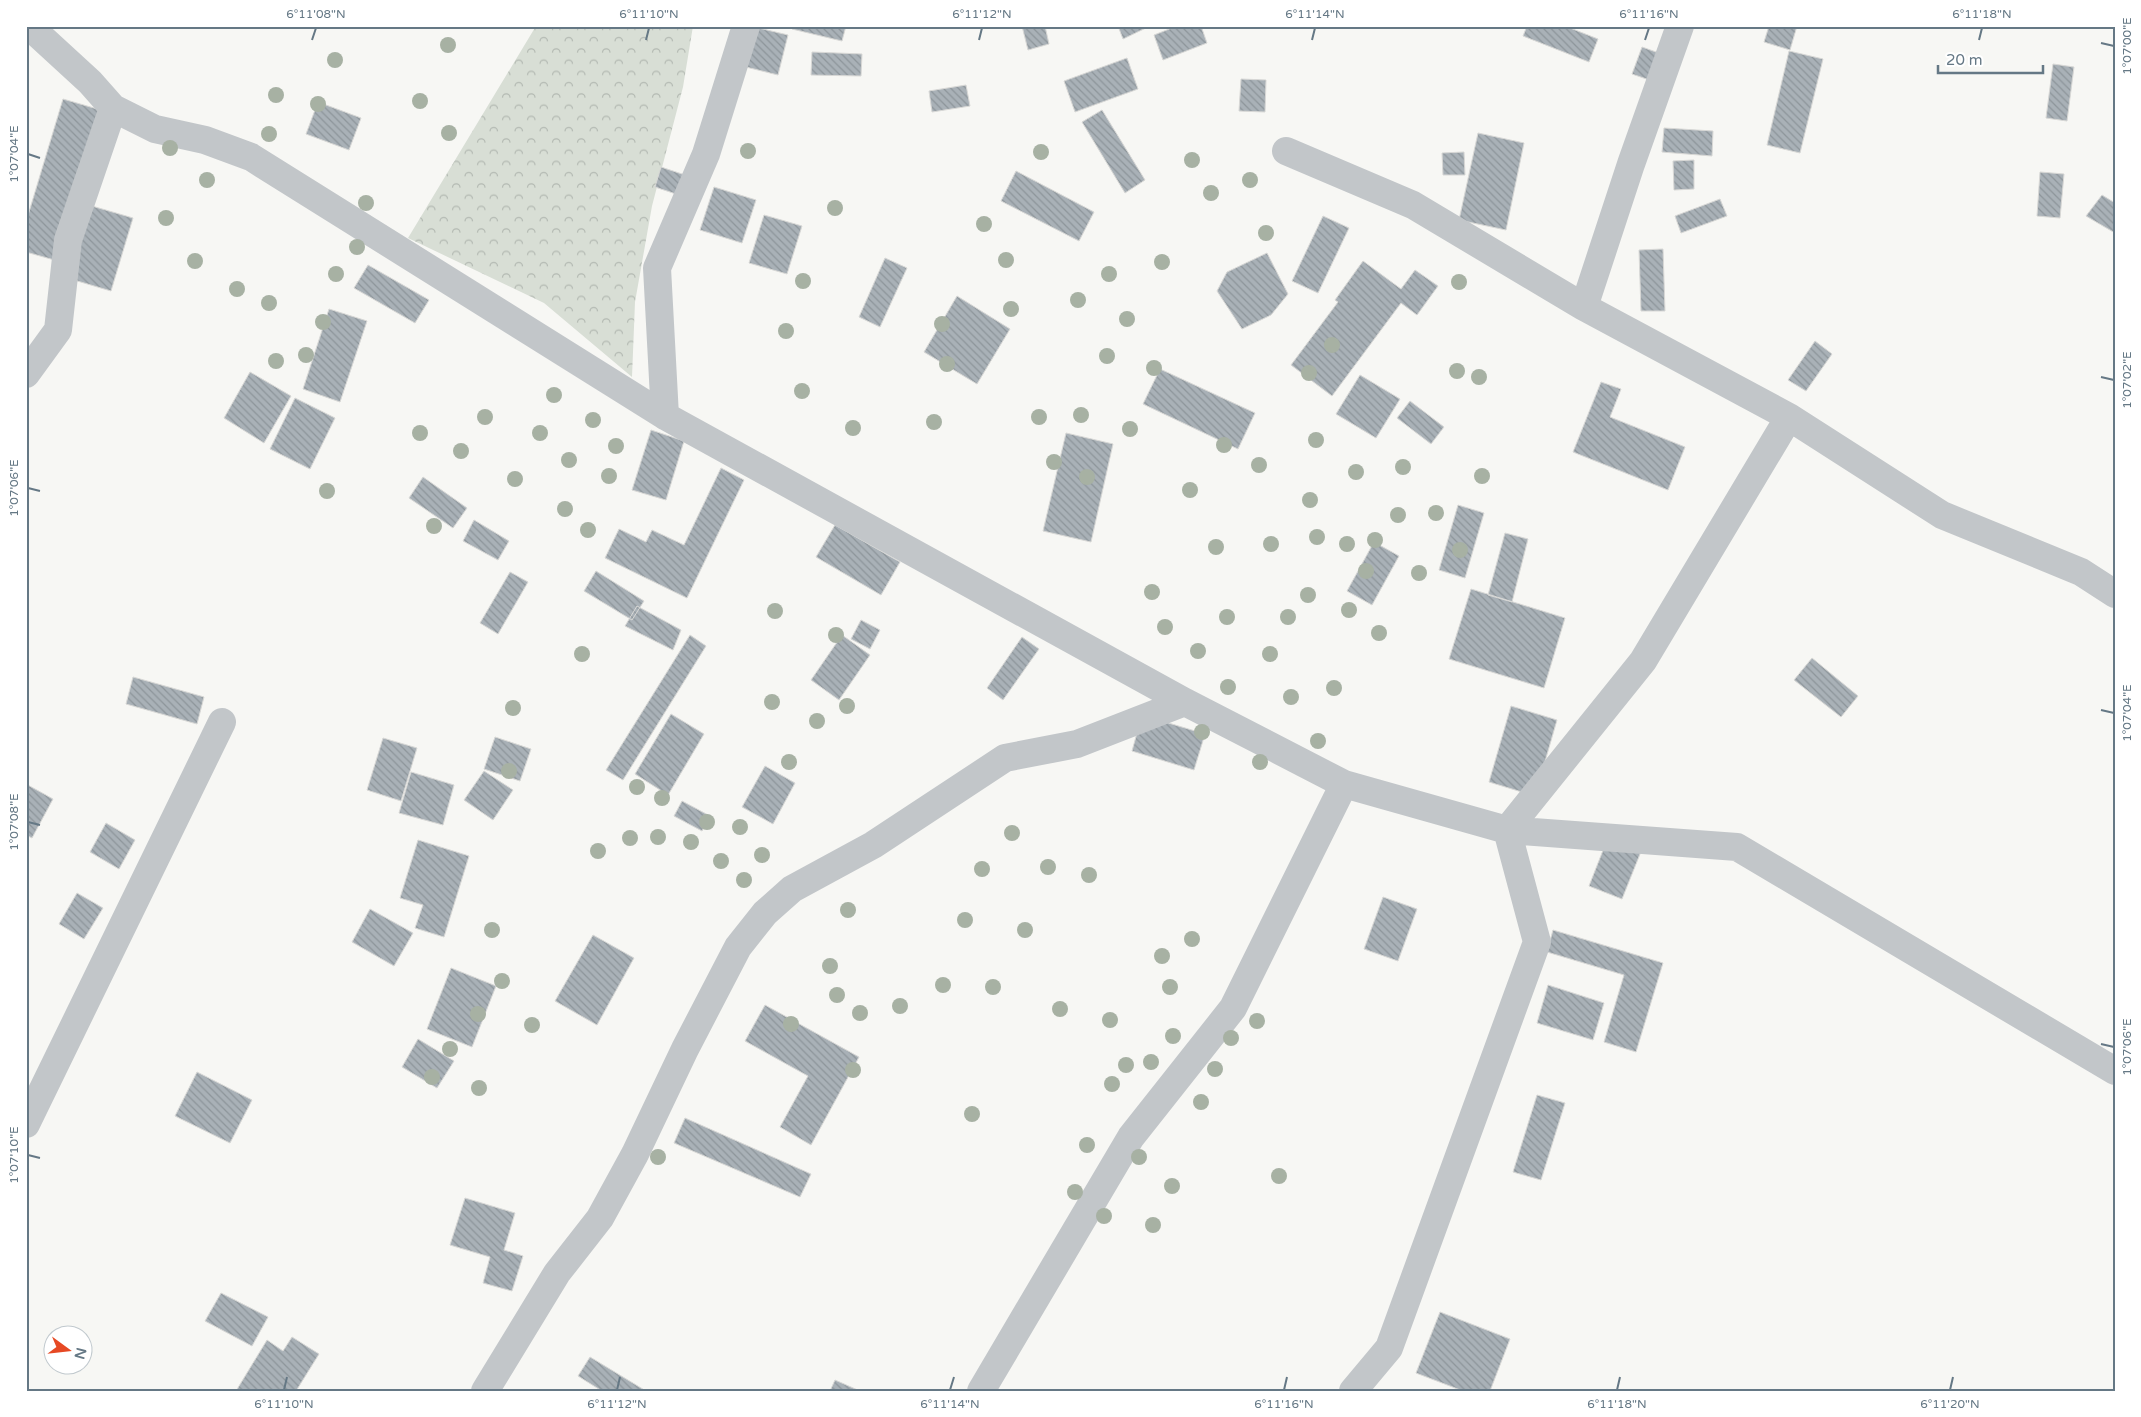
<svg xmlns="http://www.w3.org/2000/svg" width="2141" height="1417" font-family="'Varela Round',sans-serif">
<defs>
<pattern id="forest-crowns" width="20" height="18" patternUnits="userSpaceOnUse" patternTransform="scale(1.25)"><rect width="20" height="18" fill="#d8ded5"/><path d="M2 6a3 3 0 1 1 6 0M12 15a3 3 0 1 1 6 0" fill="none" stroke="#b3b9b2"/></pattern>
<pattern id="building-back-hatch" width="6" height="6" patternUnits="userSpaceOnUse" patternTransform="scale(1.25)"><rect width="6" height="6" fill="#a9b1b7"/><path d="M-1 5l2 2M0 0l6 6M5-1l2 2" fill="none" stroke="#8d959a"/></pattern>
</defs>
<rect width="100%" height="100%" fill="#f7f7f4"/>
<path fill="url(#forest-crowns)" d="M536 26H693L683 87 652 206 635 302 632 377 544 303 408 238Z"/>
<path fill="url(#building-back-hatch)" stroke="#d8d8d6" d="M750 26 788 35 778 75 730 63Z
M793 26H846L842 41 792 29Z
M1022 26H1045L1049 44 1028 50Z
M1118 26H1150L1123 39Z
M1177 26H1201L1207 43 1163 60 1154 35Z
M1527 26H1565L1598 39 1589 62 1523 36Z
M1769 26H1797L1790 50 1764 42Z
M1642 47 1670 57 1661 84 1632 74Z
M1789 51 1823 59 1800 153 1767 145Z
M812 52 862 54 861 76 811 75Z
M1127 58 1138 89 1075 112 1064 81Z
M2053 64 2074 67 2067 121 2046 118Z
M1241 79 1266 80 1265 112 1239 111Z
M966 85 970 106 932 112 929 91Z
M63 99 111 113 65 263 26 252V222Z
M318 102 361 118 349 150 306 134Z
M1102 110 1145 180 1125 193 1082 122Z
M1664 128 1713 131 1712 156 1662 152Z
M1478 133 1524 143 1506 230 1459 220Z
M1464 152 1465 175H1443L1442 153Z
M1694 160V189L1674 190 1673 161Z
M661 167 703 181 697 201 655 187Z
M1016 171 1094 212 1079 241 1001 201Z
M2040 172 2064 174 2060 218 2037 216Z
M714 187 756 200 742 243 700 230Z
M2102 195 2115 203V233L2086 216Z
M1720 199 1727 216 1681 233 1675 216Z
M85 204 133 218 111 291 64 277Z
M764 215 802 226 787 274 749 263Z
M1323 216 1349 228 1318 293 1292 281Z
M1663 249 1665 311H1641L1639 250Z
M1267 253 1288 294 1271 315 1242 329 1217 291 1227 272Z
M885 258 907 268 880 327 859 317Z
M1363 261 1401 289 1415 270 1438 286 1417 315 1401 303 1332 396 1291 365 1338 302 1335 300Z
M368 265 429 300 415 323 354 288Z
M957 296 1010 329 977 384 924 352Z
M329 309 367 321 340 402 303 389Z
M1815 341 1832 354 1806 391 1788 380Z
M1160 369 1255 413 1238 449 1143 404Z
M250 372 291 396 264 443 224 418Z
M1360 375 1400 399 1376 438 1336 414Z
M1601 382 1621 389 1610 417 1685 447 1668 490 1573 452Z
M295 398 335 418 310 469 270 449Z
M1410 401 1444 427 1431 444 1397 418Z
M651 430 684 441 666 500 632 490Z
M1066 433 1113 444 1091 542 1043 531Z
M721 468 744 480 687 598 605 558 619 529 646 542 652 530 684 545Z
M423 477 467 508 453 528 409 498Z
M1458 505 1484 513 1465 578 1439 570Z
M474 520 509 541 498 560 463 541Z
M835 525 900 562 881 595 816 557Z
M1505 533 1528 539 1512 602 1488 595Z
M1374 542 1399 556 1372 605 1347 591Z
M596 571 644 601 632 620 584 591Z
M510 572 528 582 498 634 480 623Z
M1471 589 1565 618 1544 688 1449 659Z
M637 606 681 630 673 650 625 626Z
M861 620 880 630 870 649 851 639Z
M690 635 706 646 623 780 606 770Z
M842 635 870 655 839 700 811 680Z
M1022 637 1039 649 1003 700 987 688Z
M1812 658 1858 696 1841 717 1794 680Z
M133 677 204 697 197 724 126 704Z
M1511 706 1557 720 1535 796 1489 782Z
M671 714 704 734 668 795 635 774Z
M1142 715 1205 734 1194 770 1132 751Z
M495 737 531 749 520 781 484 769Z
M383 738 417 748 401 801 367 790Z
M765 766 795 783 773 824 742 807Z
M484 771 513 790 493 820 464 800Z
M411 772 454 785 443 825 399 813Z
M26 784 53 799 32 838 26 835Z
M682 801 710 816 702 831 674 816Z
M106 823 135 840 119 869 90 852Z
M1611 830 1644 844 1622 899 1589 886Z
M418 840 469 856 444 937 415 928 423 905 400 898Z
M77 893 103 908 84 939 59 924Z
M1383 897 1417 909 1398 961 1364 949Z
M370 909 413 933 394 966 352 942Z
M1553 930 1663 963 1636 1052 1604 1042 1624 975 1547 952Z
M593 935 634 958 597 1025 555 1001Z
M451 968 496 986 472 1047 427 1029Z
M1548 985 1604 1003 1593 1040 1537 1023Z
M765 1005 859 1057 811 1145 780 1127 808 1076 745 1041Z
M418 1039 454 1061 437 1088 402 1067Z
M197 1072 252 1100 230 1143 175 1116Z
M1537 1095 1565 1103 1541 1180 1513 1172Z
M685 1118 811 1174 800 1197 674 1143Z
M465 1198 515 1213 504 1250 523 1256 512 1291 483 1283 490 1257 450 1245Z
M221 1293 268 1317 252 1346 205 1321Z
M1440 1312 1510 1339 1490 1391H1463L1416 1373Z
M292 1337 319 1354 296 1391H236L267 1340 283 1351Z
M590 1357 646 1391H602L578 1376Z
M835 1380 860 1391H830Z"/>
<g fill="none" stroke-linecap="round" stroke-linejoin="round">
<path stroke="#c2c6c9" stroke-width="28" d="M29 26 90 82 113 108 155 129 205 140 251 157 665 416 1185 702 1344 784 1507 830 1737 847 2115 1071
M1680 26 1631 164 1584 307 1789 417 1942 515 2081 572 2115 594
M1286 151 1413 205 1584 307
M26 374 58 330 68 240 113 108
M665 416 657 268 706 154 746 26
M1507 830 1643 661 1789 417
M26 1124 222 722
M485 1391 557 1273 600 1218 635 1154 685 1049 738 947 765 913 792 889 873 845 1005 758 1077 744 1185 702
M981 1391 1131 1137 1233 1008 1344 784
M1353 1391 1389 1348 1537 942 1507 830"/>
</g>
<g fill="#a7b1a3">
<circle cx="448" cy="45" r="8"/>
<circle cx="335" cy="60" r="8"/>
<circle cx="276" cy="95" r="8"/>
<circle cx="420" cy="101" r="8"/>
<circle cx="318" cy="104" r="8"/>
<circle cx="449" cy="133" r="8"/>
<circle cx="269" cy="134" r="8"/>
<circle cx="170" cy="148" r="8"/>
<circle cx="748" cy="151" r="8"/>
<circle cx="1041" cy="152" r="8"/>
<circle cx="1192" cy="160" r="8"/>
<circle cx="207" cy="180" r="8"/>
<circle cx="1250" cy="180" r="8"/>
<circle cx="1211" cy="193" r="8"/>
<circle cx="366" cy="203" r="8"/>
<circle cx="835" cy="208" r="8"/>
<circle cx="166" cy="218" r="8"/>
<circle cx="984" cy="224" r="8"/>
<circle cx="1266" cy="233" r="8"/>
<circle cx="357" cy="247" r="8"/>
<circle cx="1006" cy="260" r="8"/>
<circle cx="195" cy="261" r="8"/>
<circle cx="1162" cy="262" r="8"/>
<circle cx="336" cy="274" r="8"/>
<circle cx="1109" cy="274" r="8"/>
<circle cx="803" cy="281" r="8"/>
<circle cx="1459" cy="282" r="8"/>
<circle cx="237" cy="289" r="8"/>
<circle cx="1078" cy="300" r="8"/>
<circle cx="269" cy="303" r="8"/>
<circle cx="1011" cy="309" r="8"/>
<circle cx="1127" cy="319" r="8"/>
<circle cx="323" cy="322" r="8"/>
<circle cx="942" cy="324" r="8"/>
<circle cx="786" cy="331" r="8"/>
<circle cx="1332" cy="345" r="8"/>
<circle cx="306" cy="355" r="8"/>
<circle cx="1107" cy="356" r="8"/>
<circle cx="276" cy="361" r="8"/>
<circle cx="947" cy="364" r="8"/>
<circle cx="1154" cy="368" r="8"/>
<circle cx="1457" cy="371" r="8"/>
<circle cx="1309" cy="373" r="8"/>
<circle cx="1479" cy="377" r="8"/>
<circle cx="802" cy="391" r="8"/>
<circle cx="554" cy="395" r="8"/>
<circle cx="1081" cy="415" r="8"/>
<circle cx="485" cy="417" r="8"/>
<circle cx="1039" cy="417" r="8"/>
<circle cx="593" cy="420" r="8"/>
<circle cx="934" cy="422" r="8"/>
<circle cx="853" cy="428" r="8"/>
<circle cx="1130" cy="429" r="8"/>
<circle cx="420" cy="433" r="8"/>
<circle cx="540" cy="433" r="8"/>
<circle cx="1316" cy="440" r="8"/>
<circle cx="1224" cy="445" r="8"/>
<circle cx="616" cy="446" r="8"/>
<circle cx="461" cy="451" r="8"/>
<circle cx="569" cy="460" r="8"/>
<circle cx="1054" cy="462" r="8"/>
<circle cx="1259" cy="465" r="8"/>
<circle cx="1403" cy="467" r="8"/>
<circle cx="1356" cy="472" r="8"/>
<circle cx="609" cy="476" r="8"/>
<circle cx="1482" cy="476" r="8"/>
<circle cx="1087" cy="477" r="8"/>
<circle cx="515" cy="479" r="8"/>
<circle cx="1190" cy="490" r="8"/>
<circle cx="327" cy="491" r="8"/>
<circle cx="1310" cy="500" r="8"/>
<circle cx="565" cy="509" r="8"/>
<circle cx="1436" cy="513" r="8"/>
<circle cx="1398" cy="515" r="8"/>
<circle cx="434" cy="526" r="8"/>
<circle cx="588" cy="530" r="8"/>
<circle cx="1317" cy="537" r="8"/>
<circle cx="1375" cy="540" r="8"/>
<circle cx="1271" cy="544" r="8"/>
<circle cx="1347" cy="544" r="8"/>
<circle cx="1216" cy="547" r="8"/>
<circle cx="1460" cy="550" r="8"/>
<circle cx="1366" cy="571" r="8"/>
<circle cx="1419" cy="573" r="8"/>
<circle cx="1152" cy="592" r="8"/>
<circle cx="1308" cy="595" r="8"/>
<circle cx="1349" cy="610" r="8"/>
<circle cx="775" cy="611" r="8"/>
<circle cx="1227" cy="617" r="8"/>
<circle cx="1288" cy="617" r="8"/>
<circle cx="1165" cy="627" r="8"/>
<circle cx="1379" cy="633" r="8"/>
<circle cx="836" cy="635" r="8"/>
<circle cx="1198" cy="651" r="8"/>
<circle cx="582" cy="654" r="8"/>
<circle cx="1270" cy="654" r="8"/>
<circle cx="1228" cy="687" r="8"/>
<circle cx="1334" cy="688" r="8"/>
<circle cx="1291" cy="697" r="8"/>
<circle cx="772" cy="702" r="8"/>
<circle cx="847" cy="706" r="8"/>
<circle cx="513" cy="708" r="8"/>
<circle cx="817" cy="721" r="8"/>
<circle cx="1202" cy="732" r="8"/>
<circle cx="1318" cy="741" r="8"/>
<circle cx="789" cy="762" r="8"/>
<circle cx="1260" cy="762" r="8"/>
<circle cx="509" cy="771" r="8"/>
<circle cx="637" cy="787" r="8"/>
<circle cx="662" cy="798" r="8"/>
<circle cx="707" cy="822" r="8"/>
<circle cx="740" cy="827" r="8"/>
<circle cx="1012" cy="833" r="8"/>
<circle cx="658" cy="837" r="8"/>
<circle cx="630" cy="838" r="8"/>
<circle cx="691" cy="842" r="8"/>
<circle cx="598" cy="851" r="8"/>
<circle cx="762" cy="855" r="8"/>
<circle cx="721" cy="861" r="8"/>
<circle cx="1048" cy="867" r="8"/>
<circle cx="982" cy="869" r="8"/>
<circle cx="1089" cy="875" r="8"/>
<circle cx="744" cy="880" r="8"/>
<circle cx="848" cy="910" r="8"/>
<circle cx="965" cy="920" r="8"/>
<circle cx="492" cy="930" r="8"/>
<circle cx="1025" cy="930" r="8"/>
<circle cx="1192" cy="939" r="8"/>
<circle cx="1162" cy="956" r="8"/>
<circle cx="830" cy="966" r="8"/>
<circle cx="502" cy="981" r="8"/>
<circle cx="943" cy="985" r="8"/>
<circle cx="993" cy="987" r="8"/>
<circle cx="1170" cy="987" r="8"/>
<circle cx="837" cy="995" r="8"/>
<circle cx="900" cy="1006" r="8"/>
<circle cx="1060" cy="1009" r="8"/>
<circle cx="860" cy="1013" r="8"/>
<circle cx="478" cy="1014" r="8"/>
<circle cx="1110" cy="1020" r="8"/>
<circle cx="1257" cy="1021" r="8"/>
<circle cx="791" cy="1024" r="8"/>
<circle cx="532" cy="1025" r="8"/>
<circle cx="1173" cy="1036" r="8"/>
<circle cx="1231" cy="1038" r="8"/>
<circle cx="450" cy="1049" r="8"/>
<circle cx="1151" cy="1062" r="8"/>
<circle cx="1126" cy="1065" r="8"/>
<circle cx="1215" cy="1069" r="8"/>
<circle cx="853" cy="1070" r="8"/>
<circle cx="432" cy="1077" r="8"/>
<circle cx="1112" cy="1084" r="8"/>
<circle cx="479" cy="1088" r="8"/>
<circle cx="1201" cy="1102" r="8"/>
<circle cx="972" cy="1114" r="8"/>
<circle cx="1087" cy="1145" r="8"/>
<circle cx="658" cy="1157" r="8"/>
<circle cx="1139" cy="1157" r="8"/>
<circle cx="1279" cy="1176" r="8"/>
<circle cx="1172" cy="1186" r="8"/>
<circle cx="1075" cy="1192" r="8"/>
<circle cx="1104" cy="1216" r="8"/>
<circle cx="1153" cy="1225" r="8"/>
</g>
<path fill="none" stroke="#657885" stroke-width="2" d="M312 40 316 28M646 40 649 28M979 40 982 28M1312 40 1315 28M1645 40 1649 28M1979 40 1982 28M2101 43 2114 46M28 154 40 158M2101 377 2114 380M28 488 40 491M2101 710 2114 713M28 822 40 825M2101 1044 2114 1047M28 1155 40 1158M284 1390 287 1377M617 1390 620 1377M950 1390 954 1377M1284 1390 1287 1377M1617 1390 1620 1377M1950 1390 1953 1377"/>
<rect width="2141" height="1417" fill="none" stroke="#ffffff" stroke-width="55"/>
<g transform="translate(68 1350) rotate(105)"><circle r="24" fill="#ffffff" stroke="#c1c9ce"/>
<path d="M0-4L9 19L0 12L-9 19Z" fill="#e64924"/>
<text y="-8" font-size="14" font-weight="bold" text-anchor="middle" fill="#657885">N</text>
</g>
<path d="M1938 65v8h105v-8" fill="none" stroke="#657885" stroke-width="2.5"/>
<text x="1946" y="65" font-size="15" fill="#657885" stroke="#ffffff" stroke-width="4" paint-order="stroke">20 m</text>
<rect x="28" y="28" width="2086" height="1362" fill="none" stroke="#657885" stroke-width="2"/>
<g font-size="12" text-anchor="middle" fill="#657885">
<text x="316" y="18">6°11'08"N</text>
<text x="649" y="18">6°11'10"N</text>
<text x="982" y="18">6°11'12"N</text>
<text x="1315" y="18">6°11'14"N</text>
<text x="1649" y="18">6°11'16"N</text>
<text x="1982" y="18">6°11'18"N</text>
<text transform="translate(2127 46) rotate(-90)" y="4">1°07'00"E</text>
<text transform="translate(14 154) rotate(-90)" y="4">1°07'04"E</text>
<text transform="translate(2127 380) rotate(-90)" y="4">1°07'02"E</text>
<text transform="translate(14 488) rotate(-90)" y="4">1°07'06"E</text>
<text transform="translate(2127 713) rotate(-90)" y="4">1°07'04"E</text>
<text transform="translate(14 822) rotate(-90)" y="4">1°07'08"E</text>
<text transform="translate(2127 1047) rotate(-90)" y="4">1°07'06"E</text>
<text transform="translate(14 1155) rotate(-90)" y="4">1°07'10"E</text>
<text x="284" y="1408">6°11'10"N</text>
<text x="617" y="1408">6°11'12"N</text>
<text x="950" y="1408">6°11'14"N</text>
<text x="1284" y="1408">6°11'16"N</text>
<text x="1617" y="1408">6°11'18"N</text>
<text x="1950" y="1408">6°11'20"N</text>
</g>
</svg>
